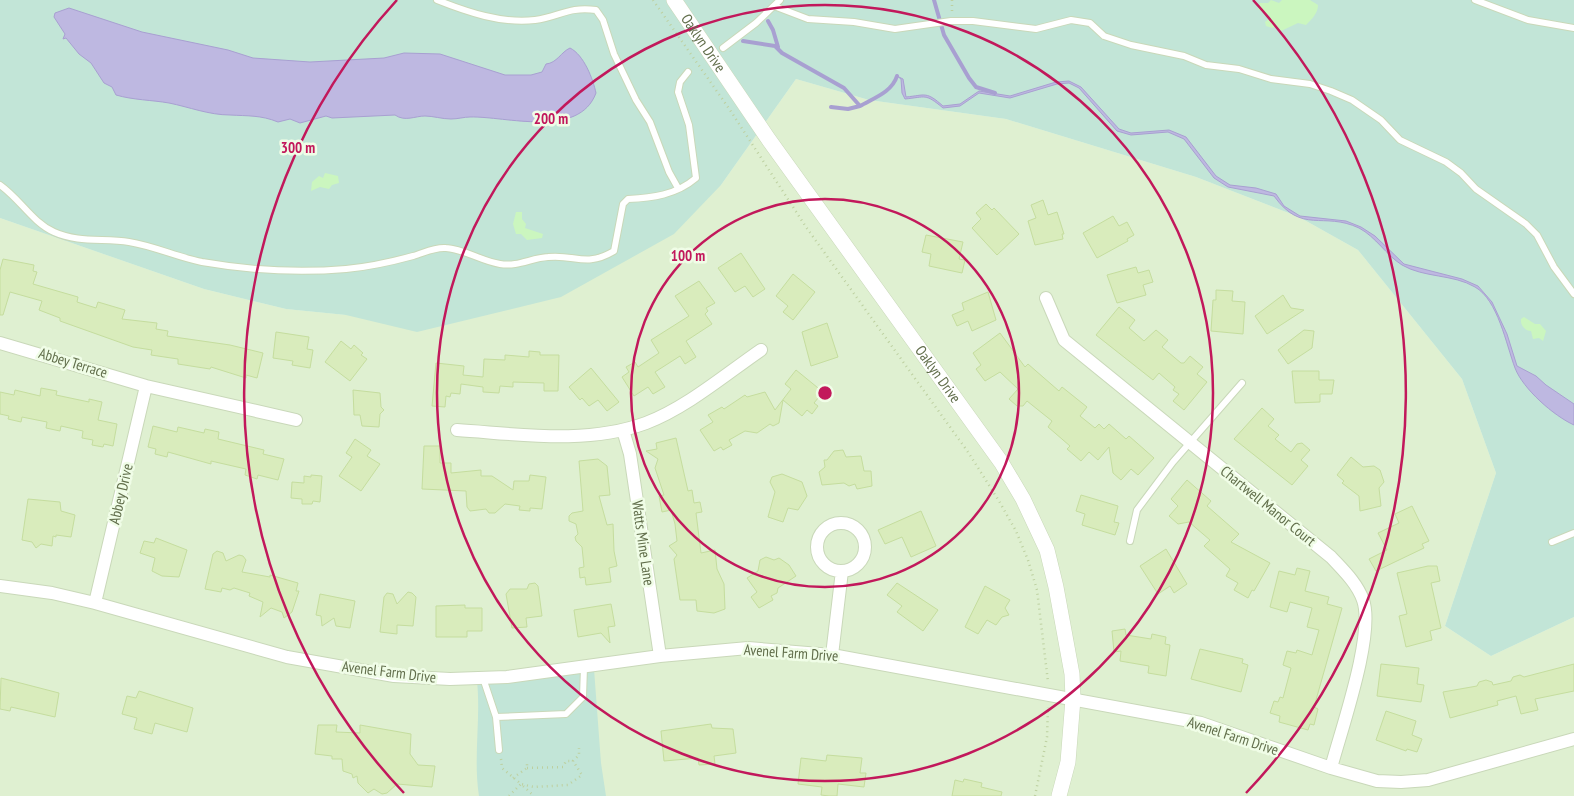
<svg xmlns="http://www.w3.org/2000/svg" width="1574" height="796" font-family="'PT Sans Narrow',sans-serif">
<rect width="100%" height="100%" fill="#ebf9e2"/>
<path fill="#dff0d1" d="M796 79 869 100 1006 119 1196 177 1299 217 1358 250 1462 379 1496 473 1445 626 1491 656 1574 617V796H0V218L204 289 286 309 346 315 721 185Z"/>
<path fill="#c2e5d7" d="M0 0H1574V617L1491 656 1445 626 1496 473 1462 379 1358 250 1299 217 1196 177 1006 119 869 100 796 79 721 185 674 234 561 297 417 332 346 315 286 309 204 289 0 218Z
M594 669 601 763 606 796H479C473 757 481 720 477 681Z"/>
<path fill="#cbf6bf" d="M1271 0 1279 3 1282 0H1310L1318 5C1318 13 1312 19 1306 25L1298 23 1281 31 1277 26 1272 28 1266 26 1265 22 1270 18V16L1258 9 1260 3H1268Z
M325 173 338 176 339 183 332 185 329 189 320 187 311 191 312 182 319 176 323 178Z
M516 212H522V219L526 224 525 228 543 234 542 238 527 240 521 234H516L513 224Z
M1524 317 1535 324H1540L1546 331 1543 341 1539 338 1533 339 1531 331C1525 331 1520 325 1521 319Z"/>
<path fill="#beb8e1" stroke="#a8a0d1" d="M69 8 142 32 228 50 253 58 310 62 384 58 404 53 440 54 505 75H531L542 72 546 64C557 63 561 52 570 48 584 55 593 79 596 93 579 139 506 116 470 117 464 117 458 119 451 119 442 119 433 116 425 116 415 116 405 122 395 115L332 118 326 116 300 123 290 119 278 122C261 115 247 116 230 115 209 115 189 107 169 103 152 100 133 100 116 95L112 87 104 83 91 63 79 54 66 38 63 39 65 34 54 17 55 13Z
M897 76 903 79 906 97C926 95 926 91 943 106L960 104 979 91 1010 96 1056 82 1069 81 1081 87 1119 129 1131 133 1169 130 1186 137 1216 176 1230 185 1256 188 1276 194 1284 206 1300 216 1346 221 1361 227 1375 236 1404 264 1462 279 1478 286 1492 302 1507 334 1517 366 1536 376 1546 385 1574 404V425C1554 416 1523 389 1515 368 1506 344 1498 300 1475 287 1453 274 1424 278 1402 265 1386 255 1376 237 1359 228 1323 211 1302 235 1274 196L1228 187 1214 178 1184 139 1168 132 1131 135 1117 131 1079 88 1069 83 1057 84 1010 98 979 93 960 106 943 108C925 93 926 97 905 99L902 93 901 79Z"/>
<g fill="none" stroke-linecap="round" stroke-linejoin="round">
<path stroke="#a8a0d1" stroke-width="4" d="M934 0 944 35 969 78 976 87 995 93
M768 21 773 30 778 47
M743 41 775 46 782 53 844 88 860 106C874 98 892 92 897 76
M831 107 848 109 860 106"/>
</g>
<path fill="#d9ecbc" stroke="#c5dd9e" d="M1043 200 1048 215 1057 212 1064 234H1062L1063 239 1035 245 1028 221 1036 218 1031 205Z
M986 204 992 210 994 208 1019 234 997 255 972 228 981 219 976 213Z
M1113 216 1119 226 1127 222 1134 235 1127 239 1128 241 1097 258 1083 233Z
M926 235 963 242 959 259 965 260 962 273 929 266 931 254 922 252Z
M741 253 765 289 753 297 745 286 735 292 718 268Z
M3 259 34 265 33 271 37 272 33 284 78 297 77 302 96 308 98 302 125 310 122 319 157 323 156 329 168 331 167 336 230 345 263 353 257 378 246 375V378L211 367 210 369 178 364V359L151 355 152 350 133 347 60 321V318L39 310 42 301 10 292 3 315H0V270Z
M1136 267 1138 273 1149 270 1153 282 1143 285 1146 295 1117 303 1107 275Z
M793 274 815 292 793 320 783 312 788 306 776 296Z
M699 281 715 303 706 308 708 311 705 314 712 324 686 341 696 357 685 364 680 356 655 372 665 387 653 394 648 387 634 396 622 377 629 372 626 367 635 362 638 367 659 353 651 340 689 316 675 296Z
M1216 290 1233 291 1232 301 1245 302 1243 334 1211 331 1213 300H1216Z
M988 292 996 320 972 331 968 321 957 326 952 315 964 310 962 303Z
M1283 295 1291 308 1304 310 1267 334 1255 316Z
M1119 307 1135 320 1129 328 1144 341 1156 330 1168 340 1162 347 1181 363H1184L1190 356 1203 367 1197 374 1207 382 1184 410 1173 401 1179 394 1173 390 1175 387 1159 373 1153 380 1096 335Z
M827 323 838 357 811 366 802 332Z
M1304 330 1314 331 1312 348 1288 364 1278 350Z
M276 332 309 337 307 349 313 350 310 368 292 365 293 361 273 358Z
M1000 333 1025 367 1028 364 1059 391 1062 387 1087 407 1080 416 1095 428 1099 424 1104 429 1109 424 1126 439 1129 436 1154 458 1138 475 1131 469 1121 480 1113 473 1109 447 1098 460 1089 452 1081 461 1067 449 1070 446 1048 427 1052 421 1027 401 1023 406H1017L1009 399 1018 389 1000 372 985 381 976 369 981 365 973 353Z
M341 341 351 349 354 345 363 353 361 355 367 359 350 381 325 362Z
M529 351 540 352V355H559L558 391H544V383L513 382V387L500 386 499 393 483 392V387L461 384 460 394 451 393 450 397 446 396 445 407 432 406 436 363 464 366 463 375 483 377 484 359 505 360V355L529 357Z
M591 368 619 402 607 411 598 400 589 406 582 398 580 400 569 387Z
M796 370 823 392 814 403 818 406 812 414 807 410 802 416 783 400 779 423 773 426 770 424 757 433 745 431 729 440 732 445 723 450 721 447 714 451 700 430 713 422 708 415 722 407 724 409 745 395 747 397 765 392 775 410 791 389 785 384Z
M1292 371H1319V380H1334L1332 394H1320V402L1295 403Z
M41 388 57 391 56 395 89 402V399L102 402 98 420 117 424 113 446 104 444 103 447 92 445 93 440 82 438 83 431 61 426 60 431 46 428 47 422 22 417 21 422 8 419 9 416 0 414V392L14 395 15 390 40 396Z
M353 390 380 393 381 407 384 410 380 414 379 427 362 426 360 415H354Z
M1262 408 1274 419 1268 426 1279 435 1275 439 1291 452 1297 444 1302 443 1310 450 1301 460 1308 466 1292 485 1234 439Z
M153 426 177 432 178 427 204 433 205 429 219 432 218 439 264 450 263 454 284 459 278 480 258 475 257 479 245 475 246 469 211 461V464L168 452 167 457 155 454 156 449 148 447Z
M676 438 688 491 692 490 694 503 700 502 702 512 696 513 701 553 715 550 717 569 724 584 725 609 714 613 697 611 696 600H680L674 559 677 555 669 546 677 541 675 524 671 510 662 512 659 496 664 495 655 468 658 459 646 451 657 449 656 443Z
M355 439 371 450 367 456 380 464 361 491 339 476 352 457 346 453Z
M424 446H440V463H451V473L481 470V476H492L513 490 514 481H529L530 475 546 477 542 509 530 508V511L519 510 520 506 505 504 495 513H489L486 509 470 511 467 507 466 491 422 489Z
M843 450 846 457 861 456 864 471H871L872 486 857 489 855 484 849 486 844 483 822 485 819 472 825 467 824 460H827L834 451Z
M1351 457 1363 467 1374 466 1380 470 1384 482 1379 488 1381 506 1360 511 1359 496 1342 483 1344 481 1337 475Z
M598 459 607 466 610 495 599 496 607 525 613 524 614 551 617 566 609 568 611 582 586 585 585 577 580 578 579 568 584 567 582 547 576 541 575 537 578 534 576 524 569 521V516L572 513 583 511 579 461Z
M782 474 802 482 807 496 798 510 788 508 783 522 768 517 775 492 770 482 772 477Z
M311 475 322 476 320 502 313 501 312 504H302V499L291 498 292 482 304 483V476L311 477Z
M1187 480 1211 501 1207 506 1239 534 1231 542 1270 563 1254 591 1252 590 1248 598 1234 590 1238 583 1226 576 1230 569 1204 546 1210 540 1189 522 1178 524 1169 516 1178 506 1171 499Z
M1081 495 1118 506 1114 522 1119 523 1115 535 1082 525 1085 514 1076 511Z
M28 499 60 502 61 511 75 515 71 537 56 535V537L53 536 52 546 41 544 36 548 32 542 22 540Z
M1412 506 1429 541 1422 544 1424 548 1376 571 1369 559 1387 550 1378 533 1399 523 1395 514Z
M921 511 936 546 911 557 902 537 885 544 878 530Z
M156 538 187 550 179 577 162 576 152 571 155 558 140 553 144 541 154 543Z
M1166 549 1187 584 1174 593 1170 586 1158 594 1140 566Z
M217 551 223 553 226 561 239 555 243 556 246 560 242 572 270 577V575L298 583 296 591H299L292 612 284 618 282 612 271 608 260 617 263 602 249 596 250 593 234 588 230 590 222 588 221 592 205 589 213 554Z
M766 557 774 560 779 558 789 565 796 576 778 588 777 593 771 596 773 600 759 608 751 597 757 592 747 578 758 571 760 560Z
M1428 566H1437L1440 581 1431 583 1441 628 1430 631 1432 640 1406 647 1399 616 1407 614 1397 573Z
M1297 568 1310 571 1305 591 1329 597 1327 604 1342 608 1314 707 1318 709 1314 725 1310 724 1308 730 1279 722 1280 716 1270 713 1274 701 1278 702 1280 697 1283 698 1291 668 1283 665 1287 651 1296 653 1297 650 1312 655 1319 630 1307 627 1312 608 1290 602 1287 612 1270 607 1279 571 1295 575Z
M535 583 538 586 542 616 526 618 527 627 512 628 506 594 510 589H527L529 584Z
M897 583 938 610 923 631 897 612 902 606 887 595Z
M985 586 1010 600 1005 608 1009 615 1002 617 996 625 987 620 978 634 965 627Z
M408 592 412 593 416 597 413 626 397 625V634L380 632 384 597 387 593 393 594 397 604Z
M320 594 355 601 350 628 336 626 334 618 322 626 321 616 316 615Z
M611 604 615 626 608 627 610 643 601 633 578 637 574 610Z
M465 605V608H482V631H467V637H436V606Z
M1125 629 1126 635 1151 639 1152 634 1166 637 1165 644 1170 645 1166 676 1148 673 1149 666 1120 661 1121 651 1114 652 1112 631Z
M1200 649 1243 659 1242 663 1248 665 1241 692 1191 679Z
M1381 664 1419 668 1417 684 1424 685 1421 702 1377 696Z
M1574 664V691L1535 699 1538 710 1521 714 1516 696 1497 701 1498 705 1450 718 1443 692 1477 686 1479 682 1486 680 1492 682 1493 685 1511 681 1513 677 1520 675 1524 677Z
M1 678 59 693 55 717 11 707 10 711 0 709Z
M139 691 193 708 187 732 155 723 152 734 134 729 137 718 122 714 127 696 136 698Z
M1386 711 1416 721 1412 735 1422 739 1417 752 1407 749 1406 751 1376 740Z
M711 724 712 728 733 729 736 753 714 756 715 764 699 765 698 758 664 761 661 731Z
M318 725H337L336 732 360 733V725L411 734 410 754 418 765 435 766 432 787 397 784 387 793 382 794 374 789 368 793 358 783 357 776 353 778 352 774 343 771 342 759H332V756L315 754Z
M827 755 862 758 860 773H866L864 787 838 784 837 796H829L821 795 822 787 798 784 801 758 826 761Z
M964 779 982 783 981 787 1002 792 1001 796H952L955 780 963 782Z"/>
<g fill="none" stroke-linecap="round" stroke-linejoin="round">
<g stroke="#c9d8b9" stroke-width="8">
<path id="service" d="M437 0C467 12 502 24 535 20 559 17 569 6 596 10L603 20 614 54 636 100 650 122 669 172 678 188
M1475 0 1528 20 1574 28
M774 6 808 19 854 22 895 29 951 21H973L1036 29 1071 20 1090 23 1104 36 1131 45 1184 56 1206 65 1239 69 1271 79 1310 84 1331 91 1352 100 1381 120 1400 140 1446 162 1461 173 1476 189 1526 224 1537 235 1554 267 1574 294
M723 48 756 23 780 0
M0 185C20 199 32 222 54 232 78 243 104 238 129 242 154 246 177 257 202 262 248 270 299 273 346 269 368 267 391 262 413 256 424 253 434 247 446 248 464 249 481 261 500 264 518 267 531 258 548 257 576 254 585 268 614 251L623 204 628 199C652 198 676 195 696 178L689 125 678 92 680 82 688 72
M1130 541 1137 510 1173 462 1242 383
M1552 542 1574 533
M483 678 496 717
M499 750 496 717 566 714 583 697 584 667"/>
</g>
<g stroke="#c9d8b9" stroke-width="14">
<path id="minor" d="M1046 298 1064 340 1331 557C1343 570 1357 583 1363 600 1375 634 1341 730 1331 768
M0 343 146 386 296 420
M457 430C519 434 586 445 646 423 686 408 726 374 761 350
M623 430 630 454 660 656
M817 547a24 24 0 1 1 48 0a24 24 0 1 1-48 0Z
M0 586 52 593 95 603 287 657 394 676 450 679 507 677 660 656 748 648 832 655 1201 723 1331 768 1377 781 1401 782 1428 780 1574 739
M95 603 146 386
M832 655 842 571"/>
</g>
<g stroke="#c9d8b9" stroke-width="16">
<g id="tertiary">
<path id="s1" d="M674 0 769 140 1001 462 1023 499 1047 550 1056 587 1072 674 1073 699 1068 762 1059 796"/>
</g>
</g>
<path stroke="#bdd0a0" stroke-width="2.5" stroke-dasharray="1 4" stroke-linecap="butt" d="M653 0 730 110 806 227 968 452 999 501 1016 531 1028 560 1037 590 1048 682
M952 0V13
M501 759 502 768 521 784 534 787 568 785 582 775 573 761 579 755V748
M527 768 563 767 566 761H573
M513 778 527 768V762
M509 796 521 784 534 796
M1035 796 1047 737 1048 707"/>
<use href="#service" stroke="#fff" stroke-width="6"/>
<use href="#minor" stroke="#fff" stroke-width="12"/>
<use href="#tertiary" stroke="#fff" stroke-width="15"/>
</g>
<g fill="none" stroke="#c2185b" stroke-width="2.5">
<circle cx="825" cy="393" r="194"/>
<circle cx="825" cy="393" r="388"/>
<path d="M404 793A581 581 0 0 1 397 0M1253 0A581 581 0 0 1 1246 793"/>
</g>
<g text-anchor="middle" stroke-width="5" stroke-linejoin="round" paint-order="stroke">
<g font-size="15" fill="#616e4b" stroke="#f0fde7">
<text dy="5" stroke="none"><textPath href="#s1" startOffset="52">Oaklyn Drive</textPath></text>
<text transform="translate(73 363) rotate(17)" y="5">Abbey Terrace</text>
<text dy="5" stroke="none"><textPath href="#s1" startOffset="458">Oaklyn Drive</textPath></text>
<text transform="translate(121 494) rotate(-77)" y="5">Abbey Drive</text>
<text transform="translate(1268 506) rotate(39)" y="5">Chartwell Manor Court</text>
<text transform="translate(643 543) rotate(82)" y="5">Watts Mine Lane</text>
<text transform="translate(791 653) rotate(4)" y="5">Avenel Farm Drive</text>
<text transform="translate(389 672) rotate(7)" y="5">Avenel Farm Drive</text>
<text transform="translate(1233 736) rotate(18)" y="5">Avenel Farm Drive</text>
</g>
</g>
<circle cx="825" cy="393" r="8" fill="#c2185b" stroke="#f0fde7" stroke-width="2.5"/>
<g font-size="15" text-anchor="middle" font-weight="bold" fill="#c2185b" stroke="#f0fde7" stroke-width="5" stroke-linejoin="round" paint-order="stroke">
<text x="551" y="124">200 m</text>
<text x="298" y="153">300 m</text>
<text x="688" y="261">100 m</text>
</g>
</svg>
